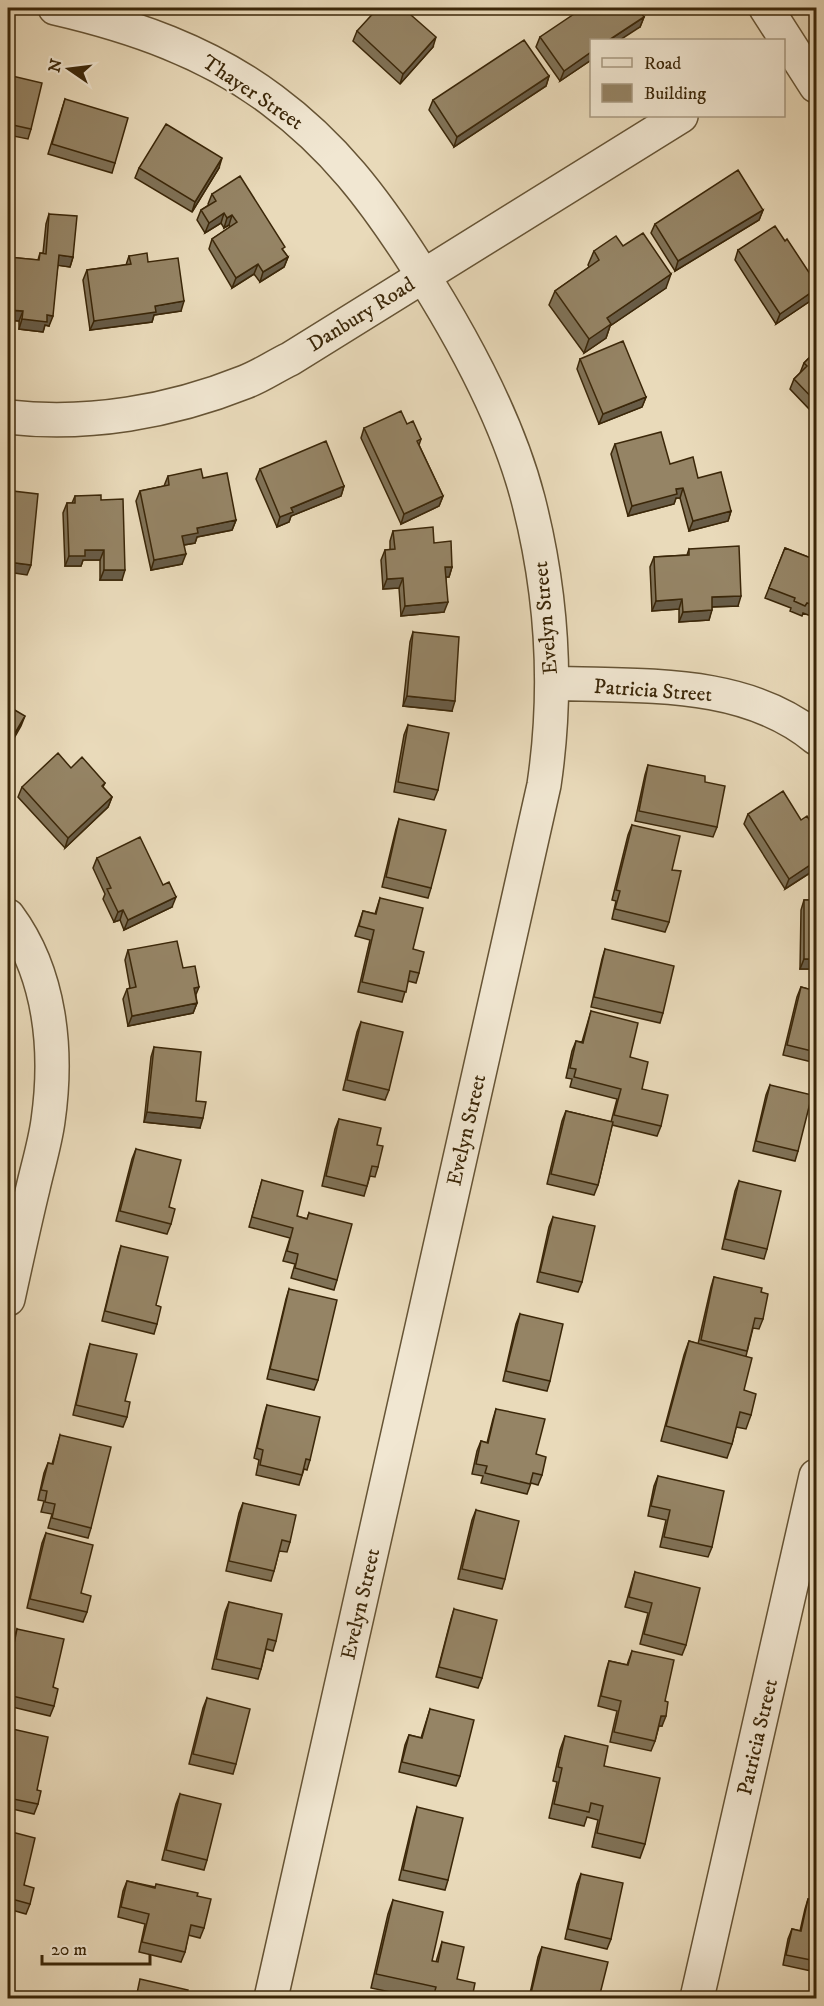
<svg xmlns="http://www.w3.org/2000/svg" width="824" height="2006" font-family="'IM FELL DW Pica',serif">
<rect width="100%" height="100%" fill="#e9daba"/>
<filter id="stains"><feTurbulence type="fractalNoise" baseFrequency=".00333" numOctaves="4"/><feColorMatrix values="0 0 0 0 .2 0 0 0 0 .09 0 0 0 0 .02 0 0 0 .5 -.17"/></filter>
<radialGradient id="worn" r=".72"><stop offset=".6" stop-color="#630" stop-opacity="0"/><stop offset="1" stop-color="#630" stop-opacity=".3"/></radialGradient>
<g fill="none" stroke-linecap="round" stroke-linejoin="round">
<g stroke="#665435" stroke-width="36">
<path id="street" d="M55 8C133 26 208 52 272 100 334 146 374 199 415 263 460 333 507 418 528 499 552 592 558 690 544 785L271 1998
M766 8 816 86
M8 417C88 426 170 412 245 382 261 376 275 366 290 359L681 116
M552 683C640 687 743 678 816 738
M8 916C51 974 58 1051 48 1121 45 1143 38 1166 33 1188 24 1225 16 1262 8 1299
M697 1998 816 1476"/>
</g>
<use href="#street" stroke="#f1e7d2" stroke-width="33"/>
</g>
<path fill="#807257" stroke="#3b2709" stroke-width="1.5" d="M303 8H318L314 14Z
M644 17 640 27 591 40V60L560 81 536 47 540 37Z
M357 31 433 47 400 84 353 41Z
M8 75 31 129 28 139 8 135Z
M549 76 546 86 454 147 429 110 433 100Z
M65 99 115 163 112 173 48 154Z
M139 168H219L192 212 135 178Z
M212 194 283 250 288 257 284 267 260 282 254 274 232 288 209 249 212 239 230 227 229 225 224 228 221 223 205 233 197 220 201 210 209 205 208 204Z
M763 210 759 220 675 271 651 233 655 224Z
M49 214 73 257 70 267 58 265 49 326 45 325 43 332 19 329V321L8 320V257L38 260 40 253H43L46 224Z
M623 246 666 288 610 326 606 338 584 353 549 305 555 291 589 267 588 265 594 251Z
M738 250 816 297 776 324 735 260Z
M129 256 148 262 181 311 154 315 152 322 90 330 83 280 87 270 126 265Z
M816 351V407L812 412 790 389 794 379 800 373 804 363Z
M580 359 646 397 642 407 599 424 577 369Z
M407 424 421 439 419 445 443 496 439 506 401 524 361 438 364 428Z
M615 444 670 464 698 478 731 511 728 521 689 531 680 498H676L674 504 628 516 611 454Z
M260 469 344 486 341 496 291 516 289 522 277 527 256 479Z
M168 476 203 478 236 520 232 530 197 537 195 543 184 545 182 564 151 570 136 501 140 491 164 486Z
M75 496 101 500 122 580H100V560H83L81 566H65L63 513 67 503H72Z
M393 531 434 543 452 567 449 577H446L444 612 401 616 399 588 383 589 381 560 385 550H390V541Z
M785 548 816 560V618L803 613 802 616 790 611 791 608 765 598Z
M689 549 738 606 712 607 709 620 679 622V609L652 611 650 567 654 557 687 555Z
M413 632 452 711 403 706 410 642Z
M408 725 438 790 434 800 394 792 404 735Z
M648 765 717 827 713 837 635 821 645 775Z
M71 768 105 783 103 787 112 797 108 807 65 848 18 797 22 787Z
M748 814 801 820 816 834 815 839 816 842V869L785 889 744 824Z
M399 819 431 888 428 898 382 887 396 829Z
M632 825 672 870 669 922 665 932 612 919 616 901 612 900 628 835Z
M97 858 172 907 124 930 120 920 114 922 103 899 105 894 93 868Z
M380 898 413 949 419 973 416 983 408 981 402 1002 358 992 370 940 355 936 363 911 375 914Z
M804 900H816V969H800L801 910Z
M605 949 663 1013 660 1023 591 1007 602 959Z
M128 950 183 968 196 996 197 1003 193 1013 128 1026 123 999 127 989 130 988 125 960Z
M801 987 816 991V1063L783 1055 797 997Z
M591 1011 630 1057 642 1089 661 1126 657 1136 612 1125 598 1185 594 1195 547 1184 562 1121 566 1111 611 1122 617 1099 570 1087 572 1079 566 1078 572 1051 576 1041 582 1042Z
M361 1022 389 1090 385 1100 343 1090 357 1032Z
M154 1047 196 1101 200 1128 144 1122 151 1057Z
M770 1085 798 1151 795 1161 753 1151 766 1095Z
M339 1119 377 1145 378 1167 375 1177 370 1176 364 1196 322 1186 335 1129Z
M136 1149 169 1207 171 1224 167 1234 116 1221 132 1159Z
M262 1180 297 1216 307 1219 309 1213 337 1280 334 1290 291 1278 295 1264 283 1261 290 1238 249 1227Z
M739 1181 767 1249 764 1259 722 1249 735 1191Z
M553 1217 582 1282 578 1292 537 1282 549 1227Z
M121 1246 156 1305 157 1324 154 1334 102 1321 118 1256Z
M714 1277 761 1292 763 1319 759 1329 753 1328 746 1356 744 1390 751 1415 746 1429 736 1427 732 1444 727 1458 661 1441 684 1355 689 1341 698 1344 711 1287Z
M289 1289 318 1380 314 1390 267 1379 286 1299Z
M520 1314 550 1381 547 1391 503 1381 516 1324Z
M90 1344 125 1401 127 1417 123 1427 73 1415 87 1354Z
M267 1405 310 1460 307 1470 304 1469 299 1485 256 1475 259 1460 254 1458 264 1415Z
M496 1409 536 1454 542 1475 538 1485 531 1483 527 1494 481 1483 483 1476 472 1474 477 1451 481 1441 487 1443 493 1419Z
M60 1435 91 1528 88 1538 48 1528 52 1514 41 1512 44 1501 38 1500 44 1473 48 1463 52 1464Z
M658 1476 712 1547 708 1557 660 1547 666 1520 648 1516 654 1486Z
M243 1503 290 1542 287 1552 279 1551 274 1571 271 1581 226 1571 239 1513Z
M476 1510 505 1579 502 1589 458 1579 472 1520Z
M46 1533 81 1593 87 1612 83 1622 27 1608 42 1543Z
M635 1572 686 1645 682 1655 640 1644 648 1613 625 1607 632 1582Z
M229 1602 276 1641 273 1651 266 1649 261 1669 258 1679 212 1669 225 1612Z
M454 1609 482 1678 478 1688 436 1677 451 1619Z
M17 1629 53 1687 54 1706 50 1716 8 1706V1667L14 1639Z
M632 1651 665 1701 662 1726H659L655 1741 651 1751 610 1742 617 1711 598 1706 606 1671 609 1661 627 1665Z
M207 1698 236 1764 233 1774 189 1764 203 1708Z
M430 1709 460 1776 456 1786 399 1772 405 1745 409 1735 421 1738Z
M8 1728 37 1790 38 1804 34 1814 8 1808Z
M565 1736 604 1766 645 1844 640 1858 592 1847 598 1820 587 1817 584 1826 549 1818 557 1782 553 1781 560 1750Z
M180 1794 207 1860 204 1870 162 1860 176 1804Z
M417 1807 448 1880 445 1890 399 1880 414 1817Z
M8 1831 30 1904 26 1914 8 1909Z
M581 1874 611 1939 607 1949 565 1939 577 1884Z
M127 1881 197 1896 204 1928 200 1938 188 1935 185 1952 181 1962 139 1952 145 1924 118 1917 123 1891Z
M808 1899 816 1900V1972L783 1965 788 1939 792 1929 800 1931 805 1909Z
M393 1900 432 1961 436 1962 442 1942 457 1979 472 1998H419L371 1988 388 1914Z
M542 1947 599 1998H529L538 1957Z"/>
<path fill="#685c47" stroke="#3b2709" stroke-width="1.5" d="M644 17 640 27 620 40H609Z
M436 37 433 47 400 84 403 74Z
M591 52V60L560 81 564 71Z
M549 76 546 86 454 147 457 137Z
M222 158 219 168 192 212 195 202Z
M763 210 759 220 675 271 678 261Z
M224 213 221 223 205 233 209 223Z
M232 215 229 225 224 228 227 218Z
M59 255 73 257 70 267 55 265Z
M288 257 284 267 260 282 263 272Z
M258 264 254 274 232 288 236 278Z
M671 274 666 288 610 326 606 338 584 353 589 339 607 318Z
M816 289V297L776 324 780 314Z
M184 301 181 311 154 315 152 322 90 330 94 321 155 306Z
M8 310 23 311 19 321 8 320Z
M47 315 53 316 49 326 45 325 43 332 19 329 22 319Z
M646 397 642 407 599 424 603 414Z
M816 401V407L812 412 816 402Z
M344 486 341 496 291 516 289 522 277 527 280 517 291 508Z
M683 488 680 498H676L674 504 628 516 632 506 676 489Z
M443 496 439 506 401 524 404 514Z
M731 511 728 521 689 531 693 521Z
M236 520 232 530 197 537 195 543 178 546 182 536 197 528Z
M85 550H104L100 560H83L81 566H65L69 556Z
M186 554 182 564 151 570 154 560Z
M8 562 31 565 27 575 8 572Z
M445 567H452L449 577H441Z
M104 570H125L122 580H100Z
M403 578 399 588 383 589 387 579Z
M741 596 738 606 708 607 712 597Z
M682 599 679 609 652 611 656 601Z
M448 602 444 612 401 616 405 606Z
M712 610 709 620 679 622 683 612Z
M407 696 455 701 452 711 403 706Z
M25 716 21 726 8 749V745Z
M112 797 108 807 65 848 68 838Z
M816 861V869L785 889 789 879Z
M176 897 172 907 124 930 128 920Z
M123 910 120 920 114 922 118 912Z
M804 959H816V969H800Z
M199 987 195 997 194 988Z
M197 1003 193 1013 128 1026 132 1016Z
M147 1112 203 1118 200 1128 144 1122Z
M661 1716H666L662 1726H657Z"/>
<path fill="#958465" stroke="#3b2709" stroke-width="1.5" d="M378 8H403L436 37 403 74 357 31Z
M583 8H638L644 17 609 40H591V52L564 71 540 37Z
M524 40 549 76 457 137 433 100Z
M8 75 42 83 31 129 8 124Z
M65 99 128 118 115 163 52 144Z
M166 124 222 158 195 202 139 168Z
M738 170 763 210 678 261 655 224Z
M240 176 285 247 282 249 288 257 263 272 258 264 236 278 212 239 237 222 232 215 227 218 224 213 209 223 201 210 216 201 212 194Z
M49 214 77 216 73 257 59 255 53 316 47 315V322L22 319 23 311 8 310V257L39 260 40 253 46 254Z
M775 226 785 241 787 239 816 283V289L780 314 738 250Z
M643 233 671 274 607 318 611 324 589 339 555 291 599 260 594 251 616 236 623 246Z
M147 253 148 262 178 258 184 301 155 306 156 312 94 321 87 270 131 264 129 256Z
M623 341 646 397 603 414 580 359Z
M816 351V402L794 379 807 366 804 363Z
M401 411 407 424 413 421 421 439 417 441 443 496 404 514 364 428Z
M661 432 670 464 693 457 698 478 721 472 731 511 693 521 683 488 676 489 677 494 632 506 615 444Z
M326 441 344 486 291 508 293 512 280 517 260 469Z
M201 469 203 478 227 473 236 520 197 528 198 533 182 536 186 554 154 560 140 491 169 485 168 476Z
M8 478 14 479 13 491 38 494 31 565 8 562Z
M101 495V500L123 499 125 570H104V550H85V556H69L67 503H75V496Z
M433 527 434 543 451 541 452 567H445L448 602 405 606 403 578 387 579 385 550 395 549 393 531Z
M739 546 741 596 712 597V610L683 612 682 599 656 601 654 557 689 555V549Z
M785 548 816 560V606L807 603 805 606 794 601 795 598 769 588Z
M413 632 459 637 455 701 407 696Z
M8 706 25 716 8 745Z
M408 725 449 733 438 790 398 782Z
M58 753 71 768 82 757 105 783 102 786 112 797 68 838 22 787Z
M648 765 705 776V782L725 786 717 827 639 811Z
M783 791 801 820 807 816 816 831V833L812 835 816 842V861L789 879 748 814Z
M399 819 446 830 431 888 386 877Z
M632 825 680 836 672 870 681 871 669 922 615 909 620 891 616 890Z
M140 837 163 885 169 882 176 897 128 920 123 910 118 912 107 889 111 888 97 858Z
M380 898 423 908 413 949 424 952 419 973 410 971 406 992 362 982 374 930 359 926 363 911 376 914Z
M804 900H816V959H804Z
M177 941 183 968 195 966 199 987 194 988 197 1003 132 1016 127 989 136 987 128 950Z
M605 949 674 966 663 1013 594 997Z
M801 987 816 991V1052L787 1045Z
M591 1011 638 1023 630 1057 648 1062 642 1089 668 1095 661 1126 614 1115 621 1089 574 1077 576 1069 570 1068 576 1041 583 1043Z
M361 1022 403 1032 389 1090 347 1080Z
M154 1047 201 1052 196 1101 206 1102 203 1118 147 1112Z
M770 1085 812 1095 798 1151 756 1141Z
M566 1111 613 1122 598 1185 551 1174Z
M339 1119 381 1128 377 1145 383 1146 378 1167 372 1166 367 1186 326 1176Z
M136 1149 181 1160 169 1207 175 1209 171 1224 120 1211Z
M262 1180 303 1191 297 1216 307 1219 309 1213 352 1224 337 1280 295 1268 298 1254 287 1251 293 1228 252 1217Z
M739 1181 781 1191 767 1249 725 1239Z
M553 1217 595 1226 582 1282 540 1272Z
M121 1246 168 1257 156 1305 161 1307 157 1324 105 1311Z
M714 1277 762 1288 761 1292 768 1294 763 1319 755 1318 747 1351 701 1340Z
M289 1289 337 1300 318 1380 270 1369Z
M520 1314 563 1324 550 1381 506 1371Z
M689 1341 752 1358 744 1390 756 1394 751 1415 740 1412 732 1444 666 1426Z
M90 1344 137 1354 125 1401 130 1402 127 1417 76 1405Z
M267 1405 320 1417 310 1460 306 1459 302 1475 260 1465 263 1450 257 1448Z
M496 1409 545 1419 536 1454 546 1457 542 1475 533 1473 530 1484 485 1473 487 1466 476 1464 481 1441 488 1443Z
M60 1435 111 1447 91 1528 52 1518 55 1504 45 1502 47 1491 41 1490 48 1463 53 1464Z
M658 1476 724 1491 712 1547 664 1537 670 1510 651 1506Z
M243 1503 296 1515 290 1542 282 1540 274 1571 229 1561Z
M476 1510 519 1521 505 1579 462 1569Z
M46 1533 93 1545 81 1593 91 1596 87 1612 30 1599Z
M635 1572 700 1588 686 1645 644 1634 652 1603 629 1597Z
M229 1602 282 1614 276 1641 268 1639 261 1669 216 1659Z
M454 1609 497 1620 482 1678 439 1667Z
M17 1629 64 1639 53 1687 58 1689 54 1706 8 1695V1673Z
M632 1651 674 1660 665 1701 668 1702 666 1716H661L655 1741 614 1732 621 1701 601 1696 609 1661 628 1665Z
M207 1698 250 1709 236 1764 193 1754Z
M430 1709 474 1720 460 1776 402 1762 409 1735 422 1738Z
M8 1728 48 1737 37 1790 41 1791 38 1804 8 1798Z
M565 1736 608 1746 604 1766 660 1778 645 1844 597 1833 603 1806 591 1803 589 1812 554 1804 562 1768 558 1767Z
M180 1794 221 1804 207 1860 166 1850Z
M417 1807 463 1818 448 1880 403 1870Z
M8 1831 35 1838 24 1885 34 1888 30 1904 8 1898Z
M581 1874 623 1883 611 1939 568 1929Z
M127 1881 155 1888 156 1884 198 1893 197 1896 211 1899 204 1928 191 1925 185 1952 142 1942 149 1914 121 1907Z
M808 1899 816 1900V1961L786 1955 792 1929 801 1931Z
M393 1900 443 1912 432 1961 438 1962 442 1942 464 1947 457 1979 475 1983 472 1998H433L436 1987 376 1974Z
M542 1947 608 1962 599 1998H554L531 1993Z
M140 1979 188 1990 186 1998H136Z"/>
<g text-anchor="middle" stroke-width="4.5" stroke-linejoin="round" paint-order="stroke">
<g font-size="21" fill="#3b2709" stroke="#f1e7d2">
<text transform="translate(253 92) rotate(34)" y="7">Thayer Street</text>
<text transform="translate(361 314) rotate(-32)" y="7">Danbury Road</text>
<text transform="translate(545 618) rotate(-95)" y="7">Evelyn Street</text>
<text transform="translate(653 690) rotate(4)" y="7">Patricia Street</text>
<text transform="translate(466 1130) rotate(-77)" y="7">Evelyn Street</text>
<text transform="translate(360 1604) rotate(-77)" y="7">Evelyn Street</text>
<text transform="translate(757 1737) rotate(-77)" y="7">Patricia Street</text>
</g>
</g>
<rect width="824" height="2006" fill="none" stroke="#e9daba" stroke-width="30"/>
<rect x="9" y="9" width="806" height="1988" fill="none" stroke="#3b2709" stroke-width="3"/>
<rect x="15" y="15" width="794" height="1976" fill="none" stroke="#3b2709" stroke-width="1.5"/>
<rect x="590" y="39" width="195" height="78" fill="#f1e7d2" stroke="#a89a82" stroke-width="1.5"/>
<rect x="602" y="58" width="30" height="9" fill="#f1e7d2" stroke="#a89a82" stroke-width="1.5"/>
<text x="644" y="69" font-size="18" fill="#3b2709">Road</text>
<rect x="602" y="84" width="30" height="18" fill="#958465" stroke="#a89a82" stroke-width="1.5"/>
<text x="644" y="99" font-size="18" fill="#3b2709">Building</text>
<g transform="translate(69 69) rotate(284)" stroke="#f1e7d2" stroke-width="4.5" paint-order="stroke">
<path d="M0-4.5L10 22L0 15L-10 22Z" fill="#3b2709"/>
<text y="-9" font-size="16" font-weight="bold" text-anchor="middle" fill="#3b2709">N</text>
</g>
<path d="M42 1955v9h108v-9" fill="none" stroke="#3b2709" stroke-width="3"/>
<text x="51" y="1955" font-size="18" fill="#3b2709" stroke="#f1e7d2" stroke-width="4.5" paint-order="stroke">20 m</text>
<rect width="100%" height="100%" filter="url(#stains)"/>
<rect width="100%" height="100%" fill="url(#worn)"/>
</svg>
